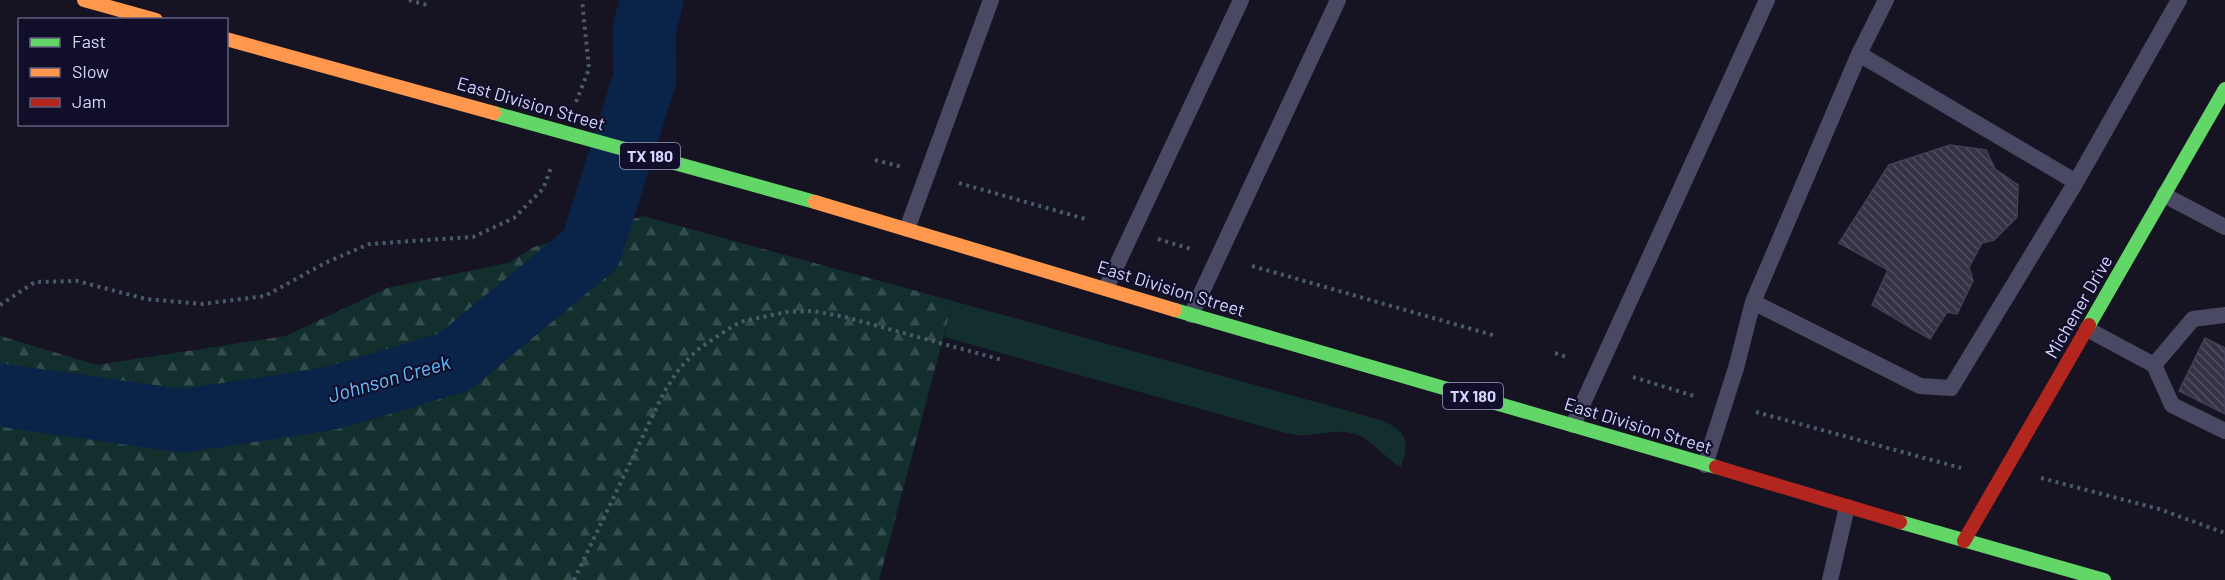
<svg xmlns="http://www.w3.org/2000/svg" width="2225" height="580" font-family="Barlow,sans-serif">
<defs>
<pattern id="forest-firs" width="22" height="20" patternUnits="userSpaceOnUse" patternTransform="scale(1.5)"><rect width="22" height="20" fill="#122f2e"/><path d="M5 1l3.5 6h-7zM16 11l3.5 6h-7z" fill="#344c4d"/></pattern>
<pattern id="building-back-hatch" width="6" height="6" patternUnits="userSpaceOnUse" patternTransform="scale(1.5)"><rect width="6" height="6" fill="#343245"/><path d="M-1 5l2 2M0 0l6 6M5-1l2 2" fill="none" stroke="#514f61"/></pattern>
</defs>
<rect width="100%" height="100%" fill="#161423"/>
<path fill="#122f2e" d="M953 301 1384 421C1408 433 1409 443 1401 467 1386 459 1377 445 1362 437 1344 427 1325 434 1306 435 1299 436 1293 434 1286 433L944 337Z"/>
<path fill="url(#forest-firs)" d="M643 216 953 301 879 580H0V336L97 365 286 336 387 288 508 263 534 247Z"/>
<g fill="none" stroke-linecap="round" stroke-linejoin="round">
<path stroke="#0a2449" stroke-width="63" d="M0 395 183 421 332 398 454 362 591 249 645 78 644 30 652 0"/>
</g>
<path fill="url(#building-back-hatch)" stroke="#423f57" stroke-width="1.5" d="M1950 145 1986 150 1995 169 2018 185 2017 217 1994 240 1982 243 1969 267 1973 281 1957 314 1947 312 1930 339 1872 305 1888 270 1839 243 1889 165Z
M2205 338 2225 348V414L2179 391Z"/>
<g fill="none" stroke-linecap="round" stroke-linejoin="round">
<path stroke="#495b6a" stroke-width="4" stroke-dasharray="3 4.5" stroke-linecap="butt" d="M409 0 427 5
M576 102 589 69 582 0
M875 160 902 167
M959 183 1089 220
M1158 239 1194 250
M1252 266 1496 336
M0 305 35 282 77 281 146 299 203 304 265 296 325 263 369 244 473 237 514 218 543 189 552 165
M1555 353 1569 358
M1633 377 1694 396
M1756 412 1961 468
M2041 478 2159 509 2225 533
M574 580 664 392 679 369 696 351 719 335 740 322 786 312 813 311 845 317 1002 360"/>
<path stroke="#494964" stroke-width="16" d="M1859 54 2076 182
M2164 195 2225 227
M907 229 991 0
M1106 288 1241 0
M1753 302 1920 386 1951 388 2076 182 2179 0
M1191 315 1338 0
M2087 329 2154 365 2193 319 2225 315
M2154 365 2172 405 2225 431
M1573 425 1767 0
M1705 465 1736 368 1753 302 1859 54 1886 0
M1830 580 1847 507"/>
<path stroke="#63d668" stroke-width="14" d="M494 113 815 202
M1175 310 1716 467
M2089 325 2225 89
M1900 522 2104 580"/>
<path stroke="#ff974d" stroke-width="14" d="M84 0 156 20
M226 39 494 113
M815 202 1175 310"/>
<path stroke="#b3261e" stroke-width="14" d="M1716 467 1900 522
M1964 541 2089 325"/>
</g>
<g text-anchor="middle" stroke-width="4.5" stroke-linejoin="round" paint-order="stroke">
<g fill="#110e29" stroke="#9c9abf" stroke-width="1.5">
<rect x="620" y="143" width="60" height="26" rx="4.5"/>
<rect x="1443" y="383" width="60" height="26" rx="4.5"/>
</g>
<g font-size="16" font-weight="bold" fill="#d8d6ff">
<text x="650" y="162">TX 180</text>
<text x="1473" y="402">TX 180</text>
</g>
<g font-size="18" fill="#d8d6ff" stroke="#110e29">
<text transform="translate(531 104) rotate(16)" y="6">East Division Street</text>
<text transform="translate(1171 289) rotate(17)" y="6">East Division Street</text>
<text transform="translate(2079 307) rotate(-60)" y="6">Michener Drive</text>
<text transform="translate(1638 426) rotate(17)" y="6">East Division Street</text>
</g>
<g font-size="20" font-style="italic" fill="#64c1ff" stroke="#110e29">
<text transform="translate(389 379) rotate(-16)" y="7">Johnson Creek</text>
</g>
</g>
<rect x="18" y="18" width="210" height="108" fill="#110e29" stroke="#615e7f" stroke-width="1.5"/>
<rect x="30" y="38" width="30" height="9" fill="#63d668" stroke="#615e7f" stroke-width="1.5"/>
<text x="72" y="48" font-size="18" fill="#d8d6ff">Fast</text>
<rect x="30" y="68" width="30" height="9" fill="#ff974d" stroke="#615e7f" stroke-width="1.5"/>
<text x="72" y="78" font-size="18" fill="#d8d6ff">Slow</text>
<rect x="30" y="98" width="30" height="9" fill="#b3261e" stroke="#615e7f" stroke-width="1.5"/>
<text x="72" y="108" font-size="18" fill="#d8d6ff">Jam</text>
</svg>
